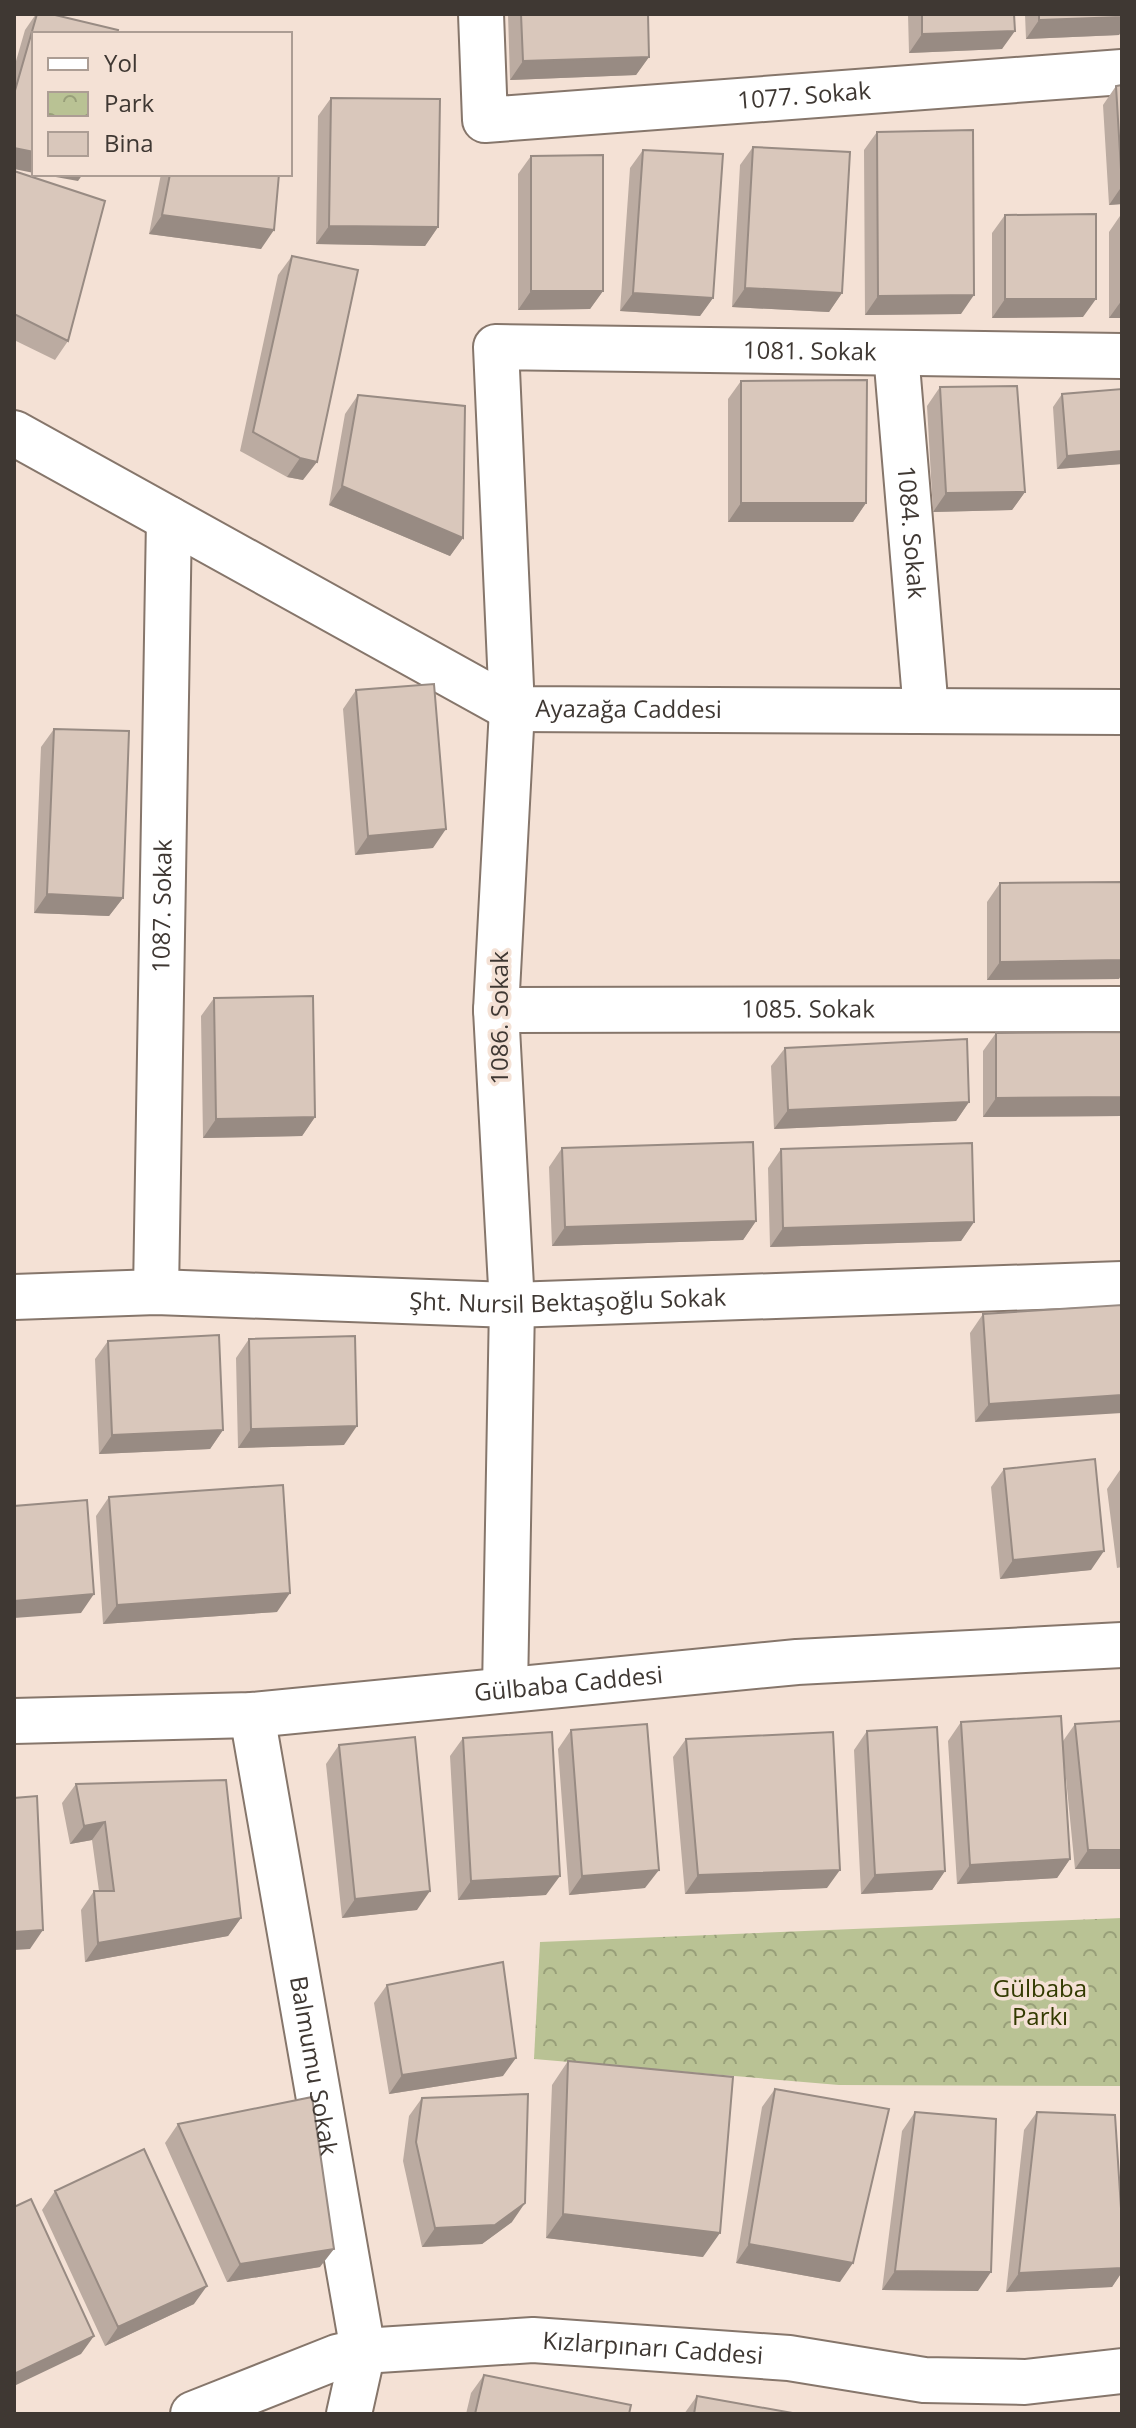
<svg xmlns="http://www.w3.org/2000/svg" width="1136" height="2428" font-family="'Open Sans',sans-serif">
<defs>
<pattern id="park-crowns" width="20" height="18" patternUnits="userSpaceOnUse" patternTransform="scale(2)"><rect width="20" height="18" fill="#b9c294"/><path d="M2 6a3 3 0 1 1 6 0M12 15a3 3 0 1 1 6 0" fill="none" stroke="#989f79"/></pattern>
</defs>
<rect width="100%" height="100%" fill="#f4e1d5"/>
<path fill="url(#park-crowns)" d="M1122 1918V2086L839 2085 534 2059 540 1942Z"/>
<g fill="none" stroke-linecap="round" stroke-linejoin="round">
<g stroke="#86766b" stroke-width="48">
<g id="minor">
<path id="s1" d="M481 14 485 120 1122 72"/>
<path id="s2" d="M896 353 926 711"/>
<path id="s3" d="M14 433 512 709 1122 712"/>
<path id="s4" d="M496 1010 1122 1009"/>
<path id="s5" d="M156 1292 169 519"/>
<path id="s6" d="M14 1297 156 1292 512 1305 1122 1284"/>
<path id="s7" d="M505 1690 512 1305 496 1010 512 709 496 347 1122 356"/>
<path id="s8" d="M252 1715 363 2351 349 2414"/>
<path id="s9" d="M14 1721 252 1715 797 1662 1122 1645"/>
<path id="s10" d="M193 2414 337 2357 363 2351 533 2340 789 2358 924 2380 1025 2382 1122 2371"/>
</g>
</g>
<use href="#minor" stroke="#fff" stroke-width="44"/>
</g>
<path fill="#bbaba1" d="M36 14H51L14 169V68L25 30Z
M508 14H648L649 57 636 75 510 80Z
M908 14H1014L1002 49 909 53Z
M1025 14H1122V30L1119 35 1026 39Z
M1122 85V204L1109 205 1103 105 1116 86Z
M331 98 438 227 425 246 316 244 318 116Z
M877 132 961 314 865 315 864 150Z
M753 147 842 293 829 312 732 307 740 165Z
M643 150 713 298 700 316 620 311 630 168Z
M531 156 603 291 590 309 518 310V174Z
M14 171 68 341 55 360 14 340Z
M161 174H279L261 249 149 234Z
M1122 213V318H1109V232Z
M1005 215 1083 317 992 318V233Z
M292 256 303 480 287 477 240 451 278 275Z
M741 381 866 503 853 522H728V399Z
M940 387 1025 492 1012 510 933 512 927 406Z
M1122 389V464L1057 469 1053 407 1062 394Z
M358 395 463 538 450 556 329 505 345 414Z
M356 690 433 848 355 855 343 709Z
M54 729 123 898 109 916 34 913 41 747Z
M1000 883 1119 979 987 980V902Z
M214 998 315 1117 302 1136 203 1138 201 1016Z
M996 1033 1122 1116 983 1117V1051Z
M785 1048 969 1102 956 1121 774 1129 771 1066Z
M562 1148 756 1221 743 1240 552 1246 549 1167Z
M781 1149 974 1222 961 1241 770 1247 768 1168Z
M1122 1305 975 1422 970 1333 983 1314Z
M249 1339 344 1445 238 1448 236 1358Z
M108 1341 223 1430 210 1449 99 1454 95 1359Z
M1004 1469 1091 1570 1000 1579 991 1487Z
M1120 1470H1122V1567L1117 1568 1107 1489Z
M109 1497 277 1612 103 1624 96 1516Z
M961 1722 1063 1741 1075 1724 1122 1869H1075L1065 1768 1070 1859 1057 1878 957 1884 948 1741Z
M571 1730 645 1888 569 1895 558 1749Z
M867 1731 945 1871 932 1890 861 1894 854 1750Z
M463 1738 546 1895 458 1900 450 1756Z
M686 1739 827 1888 685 1894 673 1757Z
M339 1745 417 1910 342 1918 326 1764Z
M76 1784 241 1918 228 1936 85 1962 81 1910 94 1891H99L92 1840 70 1844 62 1803Z
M387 1985 503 2076 389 2094 374 2003Z
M568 2061 703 2257 546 2238 552 2085Z
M775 2089 840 2282 736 2263 762 2107Z
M422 2098 512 2222 482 2244 422 2247 403 2161 409 2116Z
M915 2112 978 2291 882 2290 902 2131Z
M1037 2112 1122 2224V2272L1112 2287 1006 2292 1024 2130Z
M178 2124 320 2267 227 2282 165 2143Z
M55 2191 194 2304 105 2346 42 2210Z
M484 2375 629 2414H466L471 2393Z
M697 2396 798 2414H684Z"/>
<path fill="#988b83" d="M1122 17V30L1119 35 1026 39 1039 20Z
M1015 31 1002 49 909 53 922 34Z
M649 57 636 75 510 80 523 61Z
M14 148 34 152V173L14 169Z
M39 174H83L78 181Z
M1122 186V204L1109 205Z
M162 215 274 230 261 249 149 234Z
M329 226 438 227 425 246 316 244Z
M745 288 842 293 829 312 732 307Z
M531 291H603L590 309 518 310Z
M633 293 713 298 700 316 620 311Z
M974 295 961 314 865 315 878 296Z
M1005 299H1096L1083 317 992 318Z
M1122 300V318H1109Z
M1122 451V464L1057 469 1067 456Z
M300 458 317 462 303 480 287 477Z
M342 486 463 538 450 556 329 505Z
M1025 492 1012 510 933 512 946 493Z
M741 503H866L853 522H728Z
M446 829 433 848 355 855 368 836Z
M47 894 123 898 109 916 34 913Z
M1122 960V974L1119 979 987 980 1000 962Z
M1122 1097V1116L983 1117 996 1098Z
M969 1102 956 1121 774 1129 788 1110Z
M315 1117 302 1136 203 1138 216 1119Z
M756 1221 743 1240 552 1246 565 1227Z
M974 1222 961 1241 770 1247 783 1228Z
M1122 1395V1413L975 1422 989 1404Z
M357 1426 344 1445 238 1448 251 1429Z
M223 1430 210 1449 99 1454 112 1435Z
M1104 1551 1091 1570 1000 1579 1013 1560Z
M290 1593 277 1612 103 1624 117 1605Z
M94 1594 81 1613 14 1618V1601Z
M105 1822 92 1840 70 1844 84 1826Z
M1088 1850H1122V1869H1075Z
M1070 1859 1057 1878 957 1884 970 1865Z
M659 1870 645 1888 569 1895 582 1876Z
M840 1870 827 1888 685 1894 698 1875Z
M945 1871 932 1890 861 1894 875 1875Z
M560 1876 546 1895 458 1900 471 1881Z
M430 1891 417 1910 342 1918 355 1899Z
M241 1918 228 1936 85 1962 98 1943Z
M43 1930 30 1949 14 1950V1932Z
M516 2058 503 2076 389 2094 402 2075Z
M525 2203 512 2222 482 2244 422 2247 435 2228Z
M563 2214 720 2233 703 2257 546 2238Z
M749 2244 853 2263 840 2282 736 2263Z
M334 2249 320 2267 227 2282 240 2264Z
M1122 2268V2272L1112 2287 1006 2292 1019 2273Z
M895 2271 991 2272 978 2291 882 2290Z
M207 2286 194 2304 105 2346 118 2327Z
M94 2336 81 2354 14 2386V2374Z"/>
<path fill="#d9c7bb" stroke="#988b83" stroke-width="2" d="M37 14H51L118 30 117 34H34V152L14 148V94Z
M521 14H648L649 57 523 61Z
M922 14H1014L1015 31 922 34Z
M1039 14H1122V17L1039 20Z
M1122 85V186L1116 86Z
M331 98 440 99 438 227 329 226Z
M973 130 974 295 878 296 877 132Z
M753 147 850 152 842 293 745 288Z
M643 150 723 154 713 298 633 293Z
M603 155V291H531V156Z
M14 171 105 201 68 341 14 314Z
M170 174H279L274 230 162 215Z
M1096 214V299H1005V215Z
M292 256 358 270 317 462 300 458 253 432Z
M867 380 866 503H741V381Z
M1017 386 1025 492 946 493 940 387Z
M1122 389V451L1067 456 1062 394Z
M358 395 465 406 463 538 342 486Z
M434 684 446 829 368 836 356 690Z
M54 729 129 731 123 898 47 894Z
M1122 882V960L1000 962V883Z
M313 996 315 1117 216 1119 214 998Z
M1122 1032V1097L996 1098V1033Z
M967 1039 969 1102 788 1110 785 1048Z
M753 1142 756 1221 565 1227 562 1148Z
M972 1143 974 1222 783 1228 781 1149Z
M1122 1305V1395L989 1404 983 1314Z
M219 1335 223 1430 112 1435 108 1341Z
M355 1336 357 1426 251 1429 249 1339Z
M1095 1459 1104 1551 1013 1560 1004 1469Z
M283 1485 290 1593 117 1605 109 1497Z
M87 1500 94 1594 14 1601V1506Z
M1061 1716 1070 1859 970 1865 961 1722Z
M1122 1721V1850H1088L1075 1724Z
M647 1724 659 1870 582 1876 571 1730Z
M937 1727 945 1871 875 1875 867 1731Z
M552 1732 560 1876 471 1881 463 1738Z
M833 1732 840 1870 698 1875 686 1739Z
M415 1737 430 1891 355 1899 339 1745Z
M226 1780 241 1918 98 1943 94 1891H114L105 1822 84 1826 76 1784Z
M37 1796 43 1930 14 1932V1798Z
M503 1962 516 2058 402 2075 387 1985Z
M568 2061 733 2077 720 2233 563 2214Z
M775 2089 889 2109 853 2263 749 2244Z
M528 2094 525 2203 495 2225 435 2228 416 2142 422 2098Z
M312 2097 334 2249 240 2264 178 2124Z
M915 2112 996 2119 991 2272 895 2271Z
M1037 2112 1115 2115 1122 2224V2268L1019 2273Z
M144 2149 207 2286 118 2327 55 2191Z
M31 2199 94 2336 14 2374V2207Z
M484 2375 631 2405 629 2414H475Z
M697 2396 798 2414H694Z"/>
<g text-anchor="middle" stroke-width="7" stroke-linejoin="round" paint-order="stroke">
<g font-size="24" fill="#3f3833" stroke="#f4e1d5">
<text dy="8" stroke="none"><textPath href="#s1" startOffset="426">1077. Sokak</textPath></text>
<text dy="8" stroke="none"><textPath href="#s7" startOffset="1658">1081. Sokak</textPath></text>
<text dy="8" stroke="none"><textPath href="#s2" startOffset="180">1084. Sokak</textPath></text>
<text dy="8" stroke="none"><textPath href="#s3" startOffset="686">Ayazağa Caddesi</textPath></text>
<text dy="8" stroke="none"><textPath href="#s5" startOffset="386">1087. Sokak</textPath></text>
<text dy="8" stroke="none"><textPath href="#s4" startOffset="312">1085. Sokak</textPath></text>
<text transform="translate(500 1018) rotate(-90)" y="8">1086. Sokak</text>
<text dy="8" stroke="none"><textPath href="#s6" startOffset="554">Şht. Nursil Bektaşoğlu Sokak</textPath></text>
<text dy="8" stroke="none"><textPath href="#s9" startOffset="556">Gülbaba Caddesi</textPath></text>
<text dy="8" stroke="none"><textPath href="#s8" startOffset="356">Balmumu Sokak</textPath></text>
<text dy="8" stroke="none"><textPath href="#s10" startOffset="472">Kızlarpınarı Caddesi</textPath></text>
</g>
<g font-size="24" fill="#323a00" stroke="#f4e1d5">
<text x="1040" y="1997">Gülbaba<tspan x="1040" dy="28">Parkı</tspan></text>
</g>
</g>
<rect width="1136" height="2428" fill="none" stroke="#3f3833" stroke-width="32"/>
<rect x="32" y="32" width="260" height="144" fill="#f4e1d5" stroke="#ac9d94" stroke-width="2"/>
<rect x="48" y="58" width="40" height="12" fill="#ffffff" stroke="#ac9d94" stroke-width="2"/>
<text x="104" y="72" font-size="24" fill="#3f3833">Yol</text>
<rect x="48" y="92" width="40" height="24" fill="url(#park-crowns)" stroke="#ac9d94" stroke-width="2"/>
<text x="104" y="112" font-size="24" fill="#3f3833">Park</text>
<rect x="48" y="132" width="40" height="24" fill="#d9c7bb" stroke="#ac9d94" stroke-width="2"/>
<text x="104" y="152" font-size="24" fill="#3f3833">Bina</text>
</svg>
